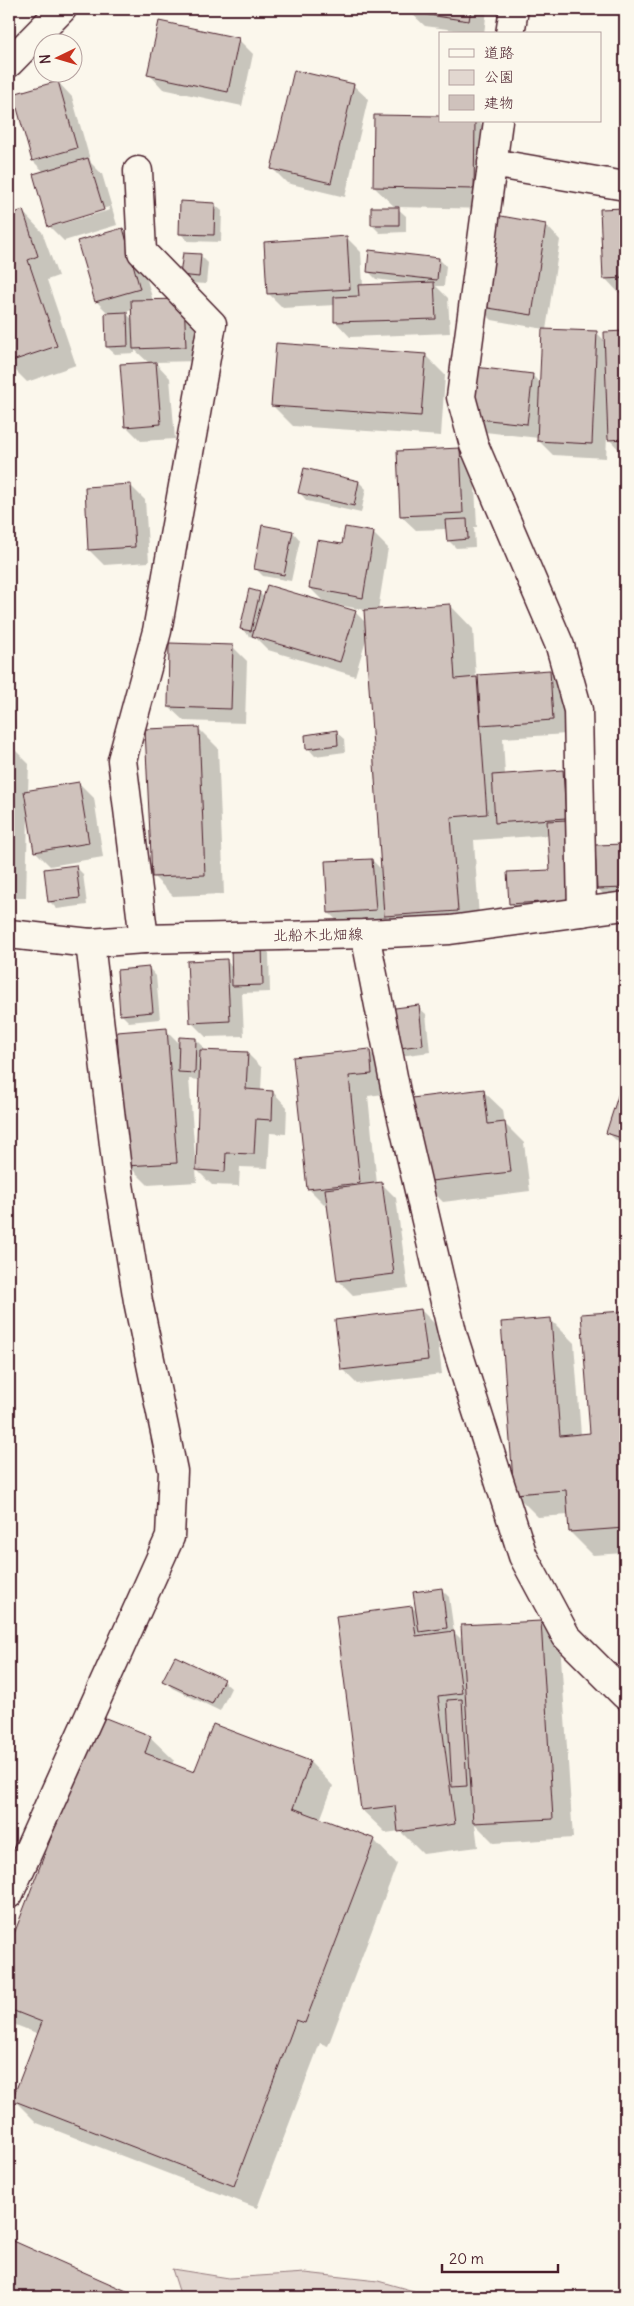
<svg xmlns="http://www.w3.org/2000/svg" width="634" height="2306" font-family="Delius,'Klee One',sans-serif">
<rect width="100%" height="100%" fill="#fbf7ec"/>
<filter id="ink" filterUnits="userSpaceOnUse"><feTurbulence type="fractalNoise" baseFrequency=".02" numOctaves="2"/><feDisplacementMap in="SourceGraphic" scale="10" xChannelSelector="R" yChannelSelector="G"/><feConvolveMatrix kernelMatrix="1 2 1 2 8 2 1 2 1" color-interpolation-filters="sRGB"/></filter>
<g filter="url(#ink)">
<path fill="#e2d7d0" stroke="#967b7e" d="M172 2269 229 2278 305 2273 378 2281 435 2297H181Z"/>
<path fill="#0003" fill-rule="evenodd" d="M316 9H384V12Z
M410 9H487L484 34 425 26 410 12Z
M238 39 253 54 242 106 163 89 149 74Z
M58 82 72 97 91 163 102 174 117 225 64 241 49 226 44 172 33 161 14 95ZM109 207 110 210 57 225V223Z
M353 85 368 99 345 197 287 183 273 169Z
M376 116 440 117V121H478L495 138 493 209 396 207 406 216V232L380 233 372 225 396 208 374 187Z
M9 201 15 214 23 212 42 232 58 276 47 280 76 365 27 382 9 364Z
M214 204 222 211 221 242 188 241 180 233Z
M625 209V293H619L605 278 601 210Z
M546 225 560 240 546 330 596 332 606 342 605 333 625 332V456L607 437 606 458 553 455 539 441V438L485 432 471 417 532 375 541 384 544 329 492 320 477 305Z
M122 229 137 244 153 301 199 315 200 361 155 362 170 378 175 439 141 441 126 426 149 363 135 350V353L115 354 107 347 109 314 96 301ZM132 310 133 320 127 314 121 313Z
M346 237 361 252 363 286 410 284 376 279 368 271 439 259 446 266 444 286H436L448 298 450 333 350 337 336 322 335 305 283 308 269 294Z
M200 255 208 263 206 284 189 283 182 275Z
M425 355 445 375 441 436 293 426 273 406Z
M459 449 474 464 477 527H474L475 547 456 548 448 540 447 529 416 530 401 516Z
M359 482 366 489 361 513 307 501 300 493Z
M130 485 145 500 149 562 104 565 89 550Z
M293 532 300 540 291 581 263 576 255 568Z
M373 533 388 548 378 610 450 605 473 629 476 678 479 681 549 671 564 686 567 734 503 738 505 775 562 772 577 786 587 914 525 918 511 903 551 871 549 835 474 840 480 934 409 939 389 919 390 924 344 927 329 913 372 860 383 871 367 636 355 676 268 650 256 638 249 636 241 628 249 590 260 593 264 598 325 603 310 588 343 546ZM338 605 365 610 366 623 355 612 338 607Z
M9 625 16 733 9 734Z
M232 646 247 661 245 723 184 721 169 707Z
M198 728 218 748 224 894 173 896 153 876Z
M336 732 344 739 345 752 315 756 308 748Z
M9 744 29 764 28 792 79 783 94 798 103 857 50 866 35 851 28 815 26 898H9Z
M625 845V903H613L598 889 597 847Z
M76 867 83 874 87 905 57 909 49 901Z
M261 946 269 953 270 992 242 993 244 1036 206 1037 191 1022 226 960 232 967Z
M149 968 156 976 160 1019 129 1022 122 1015Z
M418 1007 426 1014 430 1052 400 1056 388 1010Z
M166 1030 180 1044 196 1039 203 1046V1051L247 1053 262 1068 261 1091 273 1092 287 1107 286 1134 270 1133 268 1168 240 1167 239 1186 212 1185 196 1169 201 1080 189 1079 197 1182 148 1185 128 1165Z
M369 1051 389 1071 392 1093 368 1096 377 1184 381 1183 396 1198 408 1288 353 1295 338 1280 328 1208 308 1188 295 1058Z
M625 1078V1148L607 1132Z
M483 1091 503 1110 505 1124 524 1143 530 1191 443 1202 423 1182Z
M421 1310 436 1325 442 1374 357 1384 343 1370Z
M624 1312 625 1553 593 1555 570 1532 569 1515 538 1517 515 1494 551 1320 574 1343 581 1435 591 1434Z
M442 1590 449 1597 454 1632 463 1641 541 1622 560 1642 573 1838 494 1843 475 1824 478 1847 423 1854 400 1831 386 1833 362 1810 337 1617 412 1607 417 1612Z
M164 1680 223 1681 231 1688 220 1711 172 1688Z
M98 1717 150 1737 174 1760 172 1764 195 1773 214 1725 310 1762 333 1786 320 1820 374 1840 397 1864 328 2046 320 2043 257 2208 37 2123 14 2100 39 2034 13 2024 9 2020V1951Z
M9 2240 130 2294 133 2297H9Z"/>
<path fill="#cfc2bc" stroke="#4a1f2b" d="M409 9H471L469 21 409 12Z
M159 21 239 38 228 92 147 75Z
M294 70 354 84 331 183 271 169Z
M58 81 77 148 32 161 13 94Z
M374 115 440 116V121H475L474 189 373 187Z
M88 158 104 210 48 227 33 174Z
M180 201 215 203 214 235 179 234Z
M371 207H399V225H371Z
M625 208V278L603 279 600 209Z
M23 210 38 256 28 260 57 346 9 362V215Z
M490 214 546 224 532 315 476 306Z
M123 228 140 289 95 302 77 241Z
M347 236 350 289 267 294 264 242Z
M369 250 439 258 437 280 367 272Z
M183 253 201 254 199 277 180 275Z
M434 282 436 319 334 322V297L359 296 358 285Z
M184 299 186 347 133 349 131 300Z
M127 312 128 346 106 347 105 313Z
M542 329 597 331 592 444 537 441Z
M625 331V439L608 440 604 332Z
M276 343 426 354 421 416 271 406Z
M156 362 161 424 125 427 120 364Z
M475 367 533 374 527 424 469 418Z
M460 448 463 513 400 516 397 451Z
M304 468 359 481 354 506 298 493Z
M131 484 135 547 88 550 85 487Z
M467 519 468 539 447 541 445 520Z
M262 525 293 531 284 575 254 569Z
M345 527 374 532 363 598 309 588 317 540 342 544Z
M267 585 356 611 340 662 252 636Z
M249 589 260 592 251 631 240 629Z
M450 604 455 679 477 677 487 814 451 817 458 911 384 916 364 610Z
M169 643 233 645 231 709 168 707Z
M550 670 553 720 481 725 478 675Z
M199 727 205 875 152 877 145 729Z
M337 730 338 745 306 749 305 735Z
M563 770 566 818 495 823 492 775Z
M79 782 89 843 34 852 24 791Z
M567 820 573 900 509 904 507 872 550 870 547 821Z
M625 844V888L597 889 595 845Z
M372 859 376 910 328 913 325 861Z
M76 865 80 898 48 902 44 869Z
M262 944 263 985 232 986 231 946Z
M227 959 230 1021 190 1023 187 961Z
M149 967 153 1012 120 1015 117 970Z
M419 1005 423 1045 392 1049 387 1009Z
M167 1028 177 1163 126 1166 117 1032Z
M179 1037 196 1038 195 1073 178 1072Z
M370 1049 372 1074 349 1076 360 1183 307 1189 293 1057Z
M200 1050 248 1052 246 1089 273 1091 272 1120 256 1119 254 1154 226 1153 225 1172 196 1170Z
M625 1074V1139L606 1133Z
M484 1089 488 1124 505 1122 511 1172 422 1182 412 1098Z
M382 1182 394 1274 337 1281 325 1189Z
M421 1309 428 1360 341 1370 335 1320Z
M624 1311 625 1528 569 1532 566 1490 514 1494 501 1322 551 1318 560 1436 590 1433 581 1314Z
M442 1588 447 1628 419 1632 413 1592Z
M412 1606 416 1636 454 1631 462 1693 438 1696 455 1824 398 1832 395 1806 361 1810 336 1616Z
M541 1621 553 1819 473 1823 461 1625Z
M175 1656 224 1679 212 1704 162 1681Z
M462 1699 467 1786 452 1787 447 1700Z
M98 1715 151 1736 145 1753 194 1772 213 1724 310 1761 293 1808 375 1839 305 2023 296 2020 234 2186 12 2100 42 2022 9 2009V1947Z
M9 2239 131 2293 129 2297H9Z"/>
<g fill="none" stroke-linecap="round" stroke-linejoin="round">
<g stroke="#4a1f2b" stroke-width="31">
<path id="minor" d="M510 34 514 9
M9 63 62 9
M498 121 461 397 474 445 560 646 578 710 582 912
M492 163 625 186
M138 171 142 252 212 324 157 631 122 760 144 939
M365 934 396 1092 453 1336 523 1556 566 1636 625 1695
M9 1894 170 1537 173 1471 138 1301 118 1178 90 943"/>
</g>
<g stroke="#4a1f2b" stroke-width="31">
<path id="major" d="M9 934 90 943 144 939 365 934 450 930 625 906"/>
</g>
<use href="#minor" stroke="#fbf7ec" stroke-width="28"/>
<use href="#major" stroke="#fbf7ec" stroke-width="28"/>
</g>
</g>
<g text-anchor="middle" stroke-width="4" stroke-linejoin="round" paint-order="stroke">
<g font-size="15" fill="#4a1f2b" stroke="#fbf7ec">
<text transform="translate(318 935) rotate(-1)" y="5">北船木北畑線</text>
</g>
</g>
<rect width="634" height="2306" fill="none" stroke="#fbf7ec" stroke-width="30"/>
<rect x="15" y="15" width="604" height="2276" fill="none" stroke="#4a1f2b" stroke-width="2" filter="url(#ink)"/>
<rect x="439" y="32" width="162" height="90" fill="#fbf7ec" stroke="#b4a19f"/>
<rect x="449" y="49" width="25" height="8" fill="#fbf7ec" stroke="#b4a19f"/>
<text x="484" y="58" font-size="15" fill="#4a1f2b">道路</text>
<rect x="449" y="70" width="25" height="15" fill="#e2d7d0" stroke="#b4a19f"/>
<text x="484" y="82" font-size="15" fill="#4a1f2b">公園</text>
<rect x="449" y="95" width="25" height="15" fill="#cfc2bc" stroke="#b4a19f"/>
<text x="484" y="108" font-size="15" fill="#4a1f2b">建物</text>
<g transform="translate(58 58) rotate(265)"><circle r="24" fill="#fbf7ec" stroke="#b4a19f"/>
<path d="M0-4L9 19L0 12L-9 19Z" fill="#c8321e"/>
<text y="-8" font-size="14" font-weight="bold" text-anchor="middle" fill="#4a1f2b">N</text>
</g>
<path d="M442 2264v8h116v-8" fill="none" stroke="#4a1f2b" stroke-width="2.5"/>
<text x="449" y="2264" font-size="15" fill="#4a1f2b" stroke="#fbf7ec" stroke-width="4" paint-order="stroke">20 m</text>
</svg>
